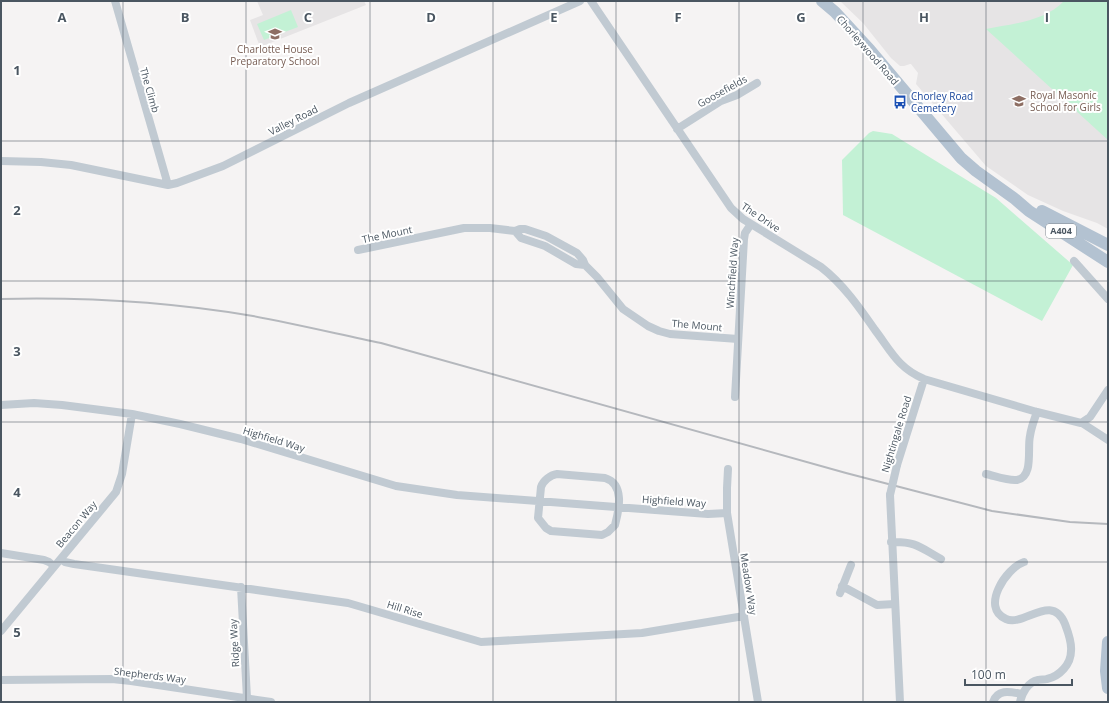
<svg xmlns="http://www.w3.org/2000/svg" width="1109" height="703" font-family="'Open Sans',sans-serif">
<rect width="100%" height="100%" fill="#f5f3f3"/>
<path fill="#e6e4e5" d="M257 1H364L366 5 260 47 250 20 263 15Z
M840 1H1108V229L1097 223 1063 211 1028 195 986 166 916 84 918 73 911 64H910L904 66H900L891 58 863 23Z"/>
<path fill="#c3f1d5" d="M1064 1H1108V140L986 29C1013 24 1045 21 1064 1Z
M291 10 298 27 264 40 257 24Z
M873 131 892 134 996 198 1073 265 1042 321 843 215 842 160 869 133Z"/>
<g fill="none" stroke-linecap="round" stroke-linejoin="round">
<path stroke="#c1cad2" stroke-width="8" d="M115 1 168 185
M591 1 731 208 743 219 821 267C843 284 859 307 875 330 891 351 898 368 924 379L1037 412 1081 423 1090 417 1108 390
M677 129 721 101 737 95 757 83
M1 161 41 162 71 165 168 185 177 183 223 166 349 103 580 1
M515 231 521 238 545 246 576 264 585 265
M358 250 464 228H490L515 231 520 229H525L546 236 577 253 583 260 585 265 597 277 623 309 648 326 659 331 670 334 738 339
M1074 261 1108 299
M735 397 744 239 745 233 751 224
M1 405 34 403 62 405 132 414 180 424 241 439 396 486 457 495 708 514 727 513
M1082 423 1108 440
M897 465 924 379
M728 469 727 488V513L758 702
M557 474 605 478C625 484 619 510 615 525L608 532 602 535 551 531 546 528 538 518 541 487C543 481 550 475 557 474Z
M986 474C995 476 1008 481 1017 480 1034 477 1027 448 1030 436 1031 428 1034 420 1037 412
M890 495 900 702
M891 542C916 541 921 548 941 559
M1 553 44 560 49 562 54 566
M61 559 65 562 74 564 348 603 481 642 642 633 744 616
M842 586 877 605 895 604
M241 587 247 698
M840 593 851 565
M1 631 116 492 122 474 132 414
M1 680 112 679 131 681 271 702
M993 702C998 688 1011 692 1022 694
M1020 702C1022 693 1028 682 1038 680 1041 679 1044 680 1047 679 1060 676 1071 664 1071 651 1072 642 1068 632 1065 624 1052 592 1024 627 1006 619 980 608 1006 568 1024 562"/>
<path stroke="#b3c2d1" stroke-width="12" d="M822 1 835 12 870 50 961 158 976 171 1015 199 1029 211 1108 262
M1042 211 1108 245
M1108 642 1106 671 1108 688"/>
<path stroke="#b5b8bd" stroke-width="2" d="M1 299C85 297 170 302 253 316 296 324 338 334 381 343L846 473 992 511 1070 522 1108 524"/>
<path stroke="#c1cad2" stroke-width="8" d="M890 495 897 465"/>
</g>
<path fill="none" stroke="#4a5661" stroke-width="1" stroke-opacity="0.55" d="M123 1V702M246 1V702M370 1V702M493 1V702M616 1V702M739 1V702M863 1V702M986 1V702M1 141H1108M1 281H1108M1 422H1108M1 562H1108"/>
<defs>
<g id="school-bare" transform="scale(1.08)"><path d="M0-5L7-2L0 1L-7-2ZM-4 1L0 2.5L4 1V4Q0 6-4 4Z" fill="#8d6e63" stroke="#fff" stroke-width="2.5" paint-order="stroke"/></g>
<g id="bus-bare" transform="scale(1.08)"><path d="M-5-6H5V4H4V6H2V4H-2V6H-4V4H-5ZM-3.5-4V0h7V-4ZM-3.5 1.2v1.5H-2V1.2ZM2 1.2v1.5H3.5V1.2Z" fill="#1a4fb4" stroke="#fff" stroke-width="2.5" paint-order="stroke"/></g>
</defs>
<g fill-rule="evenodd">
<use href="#school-bare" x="275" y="34"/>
<use href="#school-bare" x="1019" y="101"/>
<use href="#bus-bare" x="900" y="102"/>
</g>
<g text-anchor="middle" stroke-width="4" stroke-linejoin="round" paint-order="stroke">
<rect fill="#fff" stroke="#808990" stroke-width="1" x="1046" y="224" width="30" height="14" rx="3"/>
<g font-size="9" font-weight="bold" fill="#4a5661">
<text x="1061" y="234">A404</text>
</g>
<g font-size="10" fill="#785e54" stroke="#fff">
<text x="275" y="53">Charlotte House<tspan x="275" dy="12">Preparatory School</tspan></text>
<text x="1030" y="99" text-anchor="start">Royal Masonic<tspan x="1030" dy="12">School for Girls</tspan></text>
</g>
<g font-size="10" fill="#4a5661" stroke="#fff">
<text transform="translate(868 50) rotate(49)" y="4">Chorleywood Road</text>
<text transform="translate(150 90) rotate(74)" y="4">The Climb</text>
<text transform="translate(722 91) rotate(-29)" y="4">Goosefields</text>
<text transform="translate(293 120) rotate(-27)" y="4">Valley Road</text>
<text transform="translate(761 217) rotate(34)" y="4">The Drive</text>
<text transform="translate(387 234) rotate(-12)" y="4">The Mount</text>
<text transform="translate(732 273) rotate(-86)" y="4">Winchfield Way</text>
<text transform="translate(697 325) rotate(5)" y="4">The Mount</text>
<text transform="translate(896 434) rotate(-73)" y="4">Nightingale Road</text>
<text transform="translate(274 439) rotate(17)" y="4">Highfield Way</text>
<text transform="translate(674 501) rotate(4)" y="4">Highfield Way</text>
<text transform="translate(76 524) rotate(-50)" y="4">Beacon Way</text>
<text transform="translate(749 584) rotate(81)" y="4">Meadow Way</text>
<text transform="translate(405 609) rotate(17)" y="4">Hill Rise</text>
<text transform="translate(234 643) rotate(-93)" y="4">Ridge Way</text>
<text transform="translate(150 675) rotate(7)" y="4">Shepherds Way</text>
</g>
<g font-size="10" fill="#164399" stroke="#fff" text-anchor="start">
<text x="911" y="100">Chorley Road<tspan x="911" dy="12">Cemetery</tspan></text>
</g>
</g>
<g font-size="13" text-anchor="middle" font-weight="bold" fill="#4a5661" stroke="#fff" stroke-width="4" stroke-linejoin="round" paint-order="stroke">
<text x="62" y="22">A</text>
<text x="185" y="22">B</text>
<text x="308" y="22">C</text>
<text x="431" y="22">D</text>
<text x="554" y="22">E</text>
<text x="678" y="22">F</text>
<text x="801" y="22">G</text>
<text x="924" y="22">H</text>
<text x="1047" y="22">I</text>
<text x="17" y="75">1</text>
<text x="17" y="215">2</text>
<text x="17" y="356">3</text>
<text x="17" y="497">4</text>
<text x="17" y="637">5</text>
</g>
<rect width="1109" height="703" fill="none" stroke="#4a5661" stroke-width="4"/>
<path d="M965 679v6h107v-6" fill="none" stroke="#4a5661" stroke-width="2"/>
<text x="971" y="679" font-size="12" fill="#4a5661" stroke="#ffffff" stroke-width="3" paint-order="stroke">100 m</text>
</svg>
